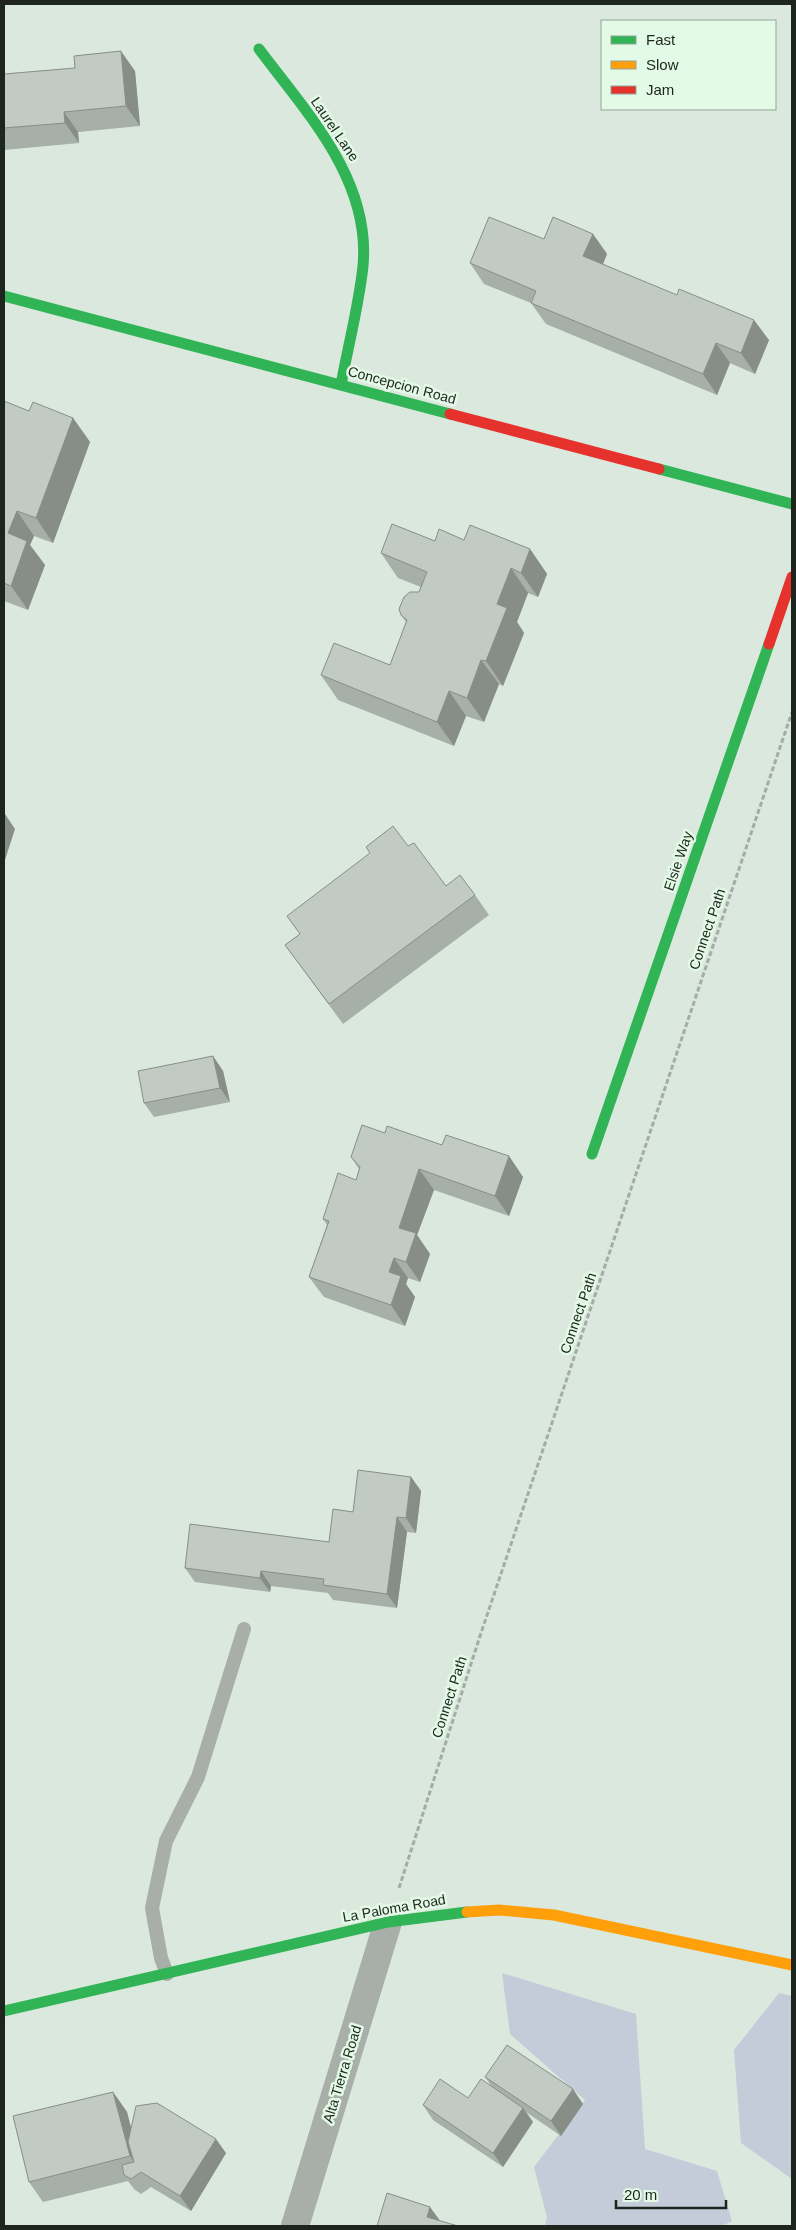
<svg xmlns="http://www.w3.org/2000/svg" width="796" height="2230" font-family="Arial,sans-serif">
<rect width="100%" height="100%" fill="#dbe8dd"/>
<path fill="#c4cbd9" d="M502 1973 636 2014 645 2149 717 2171 732 2221 722 2226H545L547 2217 534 2167 585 2100 510 2034Z
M779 1993 792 1996V2179L741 2143 734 2050Z"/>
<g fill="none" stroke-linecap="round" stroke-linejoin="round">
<path stroke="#a4aca6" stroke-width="3" stroke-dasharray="5 2.5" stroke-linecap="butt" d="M399 1888 480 1636 792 712"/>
<path stroke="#a8aea8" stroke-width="14" d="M167 1974 161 1958 152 1908 166 1841 198 1777 244 1629"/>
<path stroke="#a8aea8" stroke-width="28" d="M295 2226 388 1922"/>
<path stroke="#30b455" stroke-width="11" d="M259 49C307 113 371 180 363 266 359 305 348 346 341 385
M4 296 450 414
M659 469 792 504
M592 1154 769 644
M4 2011 388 1922 467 1912"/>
<path stroke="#ff9f0a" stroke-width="11" d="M467 1912 499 1910 554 1915 792 1965"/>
<path stroke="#e5322d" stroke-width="11" d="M450 414 659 469
M769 644 792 577"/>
</g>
<path fill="#a6afa8" d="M135 71 140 126 78 132 79 143 4 150V74Z
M593 234 607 254 603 264 769 340 755 374 730 363 717 395 546 324 531 303 484 284 470 263 544 239Z
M4 401 29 411 73 418 90 442 53 543 34 536 30 545 45 565 28 610 4 601Z
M464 540 530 549 547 574 538 597 528 593 517 622 524 633 503 686 499 684 484 722 466 716 454 746 338 700 321 675 390 665 406 622 401 615 419 592 421 587 398 578 381 553 435 541Z
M408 846 446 886 475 895 489 915 343 1024 285 945 300 934 287 916Z
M213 1056 223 1071 230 1102 154 1117 144 1103Z
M385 1133 442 1145 509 1156 523 1177 509 1216 434 1190 417 1235 430 1254 420 1282 408 1278 406 1284 415 1297 405 1326 324 1297 309 1277 327 1225 323 1219 356 1180 359 1169 351 1157Z
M411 1477 421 1491 416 1533 407 1532 397 1608 333 1600 328 1593 271 1586 270 1592 195 1582 185 1568 329 1542 353 1512Z
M485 2077 583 2104 561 2136 526 2112 533 2122 503 2167 433 2120 423 2105 468 2098 492 2087Z
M113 2092 127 2112 131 2128 226 2153 191 2211 151 2187 141 2194 134 2189 128 2181 43 2202 29 2182Z"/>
<path fill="#878e88" d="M121 51 135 71 140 126 126 106Z
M64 112 78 132 79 143 65 123Z
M593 234 607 254 598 276 583 256Z
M754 320 769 340 755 374 741 353Z
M716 343 730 363 717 395 703 374Z
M73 418 90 442 53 543 36 518Z
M17 511 34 536 30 545 45 565 28 610 11 586 8 533Z
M530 549 547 574 538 597 521 573Z
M511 568 528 593 517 622 524 633 503 686 486 661 497 604Z
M481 660 499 684 484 722 467 698Z
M449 691 466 716 454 746 437 722Z
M5 814 15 829 4 863V819Z
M213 1056 223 1071 230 1102 220 1088Z
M509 1156 523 1177 509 1216 495 1196Z
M419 1169 434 1190 417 1235 430 1254 420 1282 406 1262 399 1228Z
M394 1258 408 1278 406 1284 415 1297 405 1326 391 1305 389 1272Z
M411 1477 421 1491 416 1533 406 1518Z
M397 1517 407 1532 397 1608 387 1594Z
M261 1571 271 1586 270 1592 260 1578Z
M573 2089 583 2104 561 2136 551 2121Z
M113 2092 127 2112 143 2174 141 2172 130 2156Z
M523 2108 533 2122 503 2167 493 2153Z
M216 2139 226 2153 191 2211 180 2196Z
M430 2207 444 2226 427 2217Z"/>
<path fill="#c1cbc3" stroke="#878e88" d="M121 51 126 106 64 112 65 123 4 128V74L75 68 74 56Z
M489 217 544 239 553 217 593 234 583 256 677 295 679 289 754 320 741 353 716 343 703 374 531 303 536 291 470 263Z
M4 401 29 411 33 402 73 418 36 518 17 511 8 533 27 541 11 586 4 583Z
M392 524 435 541 439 529 464 540 470 525 530 549 521 573 511 568 497 604 507 608 486 661 481 660 467 698 449 691 437 722 321 675 334 643 390 665 407 620 401 615 399 609 404 597 410 592H419L427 572 381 553Z
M393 826 408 846 414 843 446 886 460 875 475 895 329 1004 285 945 300 934 287 916 370 853 366 847Z
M213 1056 220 1088 144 1103 138 1071Z
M362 1125 385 1133 387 1126 442 1145 446 1135 509 1156 495 1196 419 1169 399 1228 416 1233 406 1262 394 1258 389 1272 401 1276 391 1305 309 1277 329 1221 323 1219 338 1173 356 1180 360 1167 351 1157Z
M358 1470 411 1477 406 1518 397 1517 387 1594 323 1585 324 1579 261 1571 260 1578 185 1568 190 1524 329 1542 333 1509 353 1512Z
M507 2045 573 2089 551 2121 485 2077Z
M440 2079 468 2098 481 2079 523 2108 493 2153 423 2105Z
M113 2092 130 2156 29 2182 13 2116Z
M157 2103 216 2139 180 2196 141 2172 131 2179 124 2175 122 2165 134 2162 128 2142 136 2106Z
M387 2193 430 2207 427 2217 458 2226H377Z"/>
<g text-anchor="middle" stroke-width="5" stroke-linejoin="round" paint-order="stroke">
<g font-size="14" fill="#1d251e" stroke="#e3fae6">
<text transform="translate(335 129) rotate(56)" y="5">Laurel Lane</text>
<text transform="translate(402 385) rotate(15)" y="5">Concepcion Road</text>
<text transform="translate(678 861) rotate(-71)" y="5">Elsie Way</text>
<text transform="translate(707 929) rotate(-71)" y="5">Connect Path</text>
<text transform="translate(578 1313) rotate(-71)" y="5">Connect Path</text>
<text transform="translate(449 1697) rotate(-72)" y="5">Connect Path</text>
<text transform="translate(394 1908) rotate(-10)" y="5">La Paloma Road</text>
<text transform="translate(342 2074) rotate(-73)" y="5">Alta Tierra Road</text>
</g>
</g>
<rect width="796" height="2230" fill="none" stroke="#1d251e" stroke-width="10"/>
<rect x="601" y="20" width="175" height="90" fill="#e3fae6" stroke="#94a596"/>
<rect x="611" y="36" width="25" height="8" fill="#30b455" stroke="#94a596"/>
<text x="646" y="45" font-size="15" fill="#1d251e">Fast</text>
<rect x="611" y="61" width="25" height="8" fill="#ff9f0a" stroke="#94a596"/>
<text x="646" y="70" font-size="15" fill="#1d251e">Slow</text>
<rect x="611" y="86" width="25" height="8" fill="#e5322d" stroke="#94a596"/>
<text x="646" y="95" font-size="15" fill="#1d251e">Jam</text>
<path d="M616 2200v8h110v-8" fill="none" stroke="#1d251e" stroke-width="2.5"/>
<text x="624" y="2200" font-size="15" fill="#1d251e" stroke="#e3fae6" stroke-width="4" paint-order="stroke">20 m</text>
</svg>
